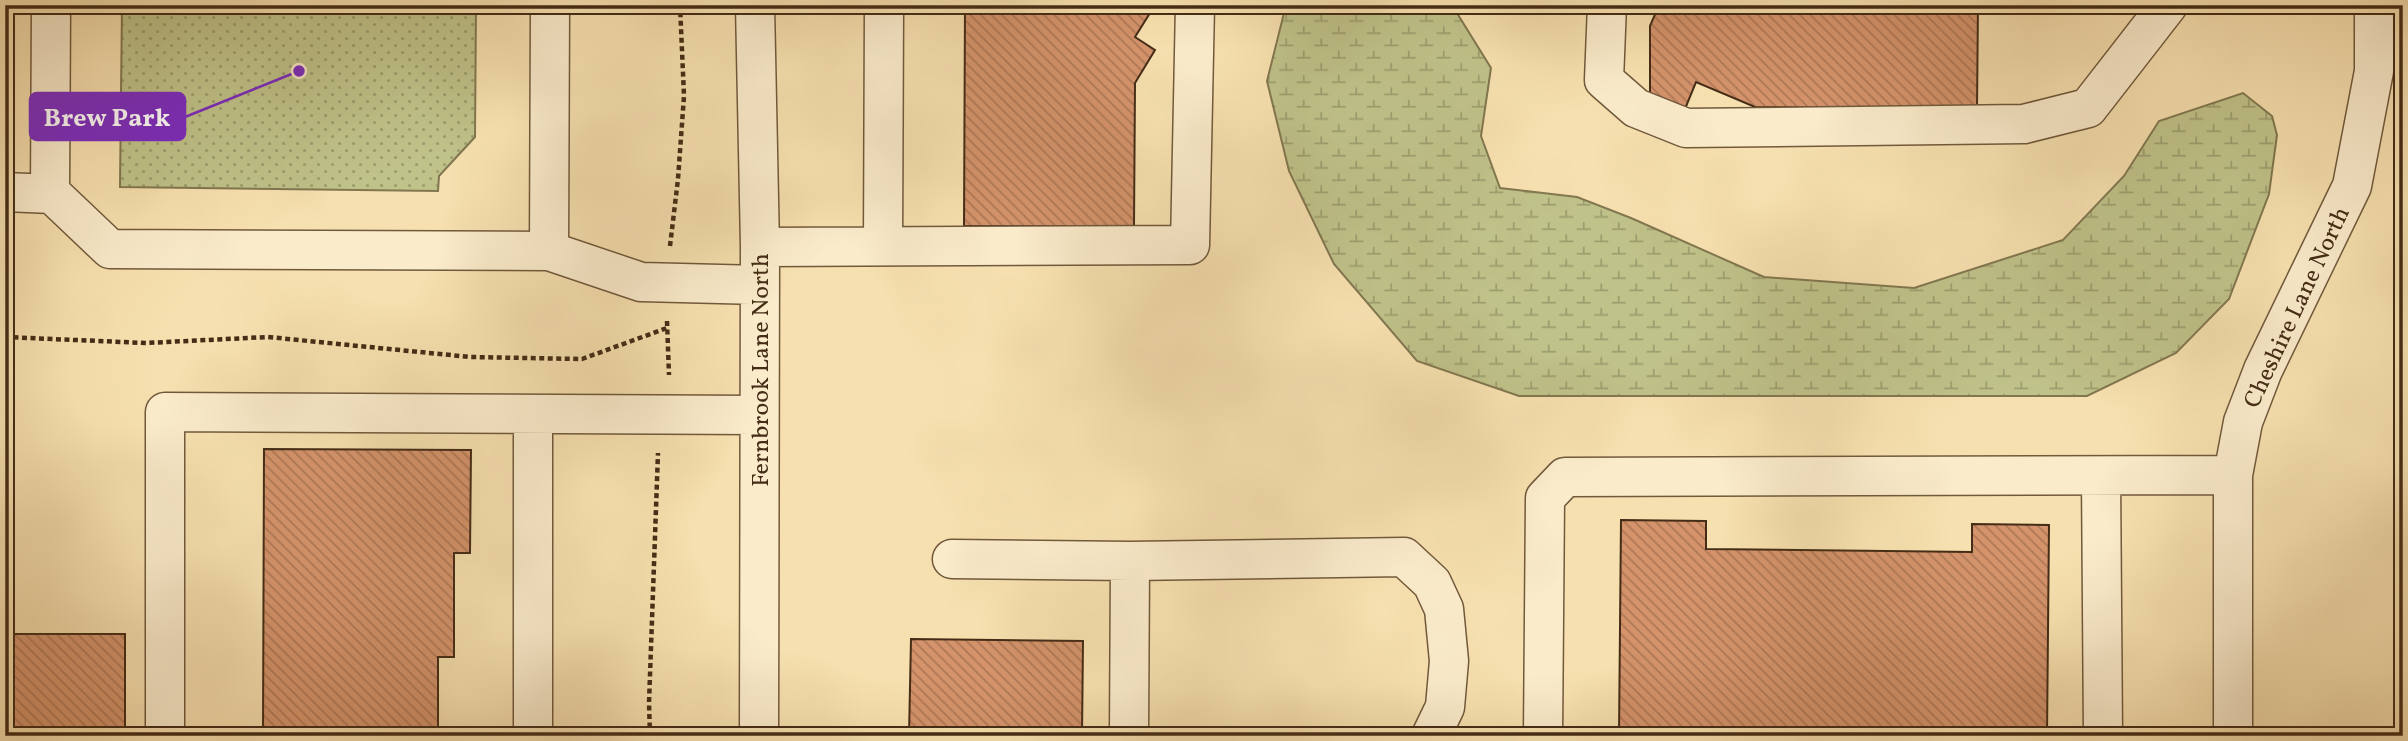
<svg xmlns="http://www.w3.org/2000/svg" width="2408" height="741" font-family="Vollkorn,serif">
<defs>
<pattern id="wetland-marsh" width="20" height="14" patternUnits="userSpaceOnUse" patternTransform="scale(1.75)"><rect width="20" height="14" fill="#bfc289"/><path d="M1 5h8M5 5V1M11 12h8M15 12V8" fill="none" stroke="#9d9e6f"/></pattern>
<pattern id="park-dots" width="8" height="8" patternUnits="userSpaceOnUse" patternTransform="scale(1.75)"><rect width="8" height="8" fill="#bfc289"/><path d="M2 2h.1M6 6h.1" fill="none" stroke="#9d9e6f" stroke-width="1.8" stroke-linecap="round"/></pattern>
<pattern id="building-back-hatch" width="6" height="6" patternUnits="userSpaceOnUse" patternTransform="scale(1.75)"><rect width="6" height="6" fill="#d4936b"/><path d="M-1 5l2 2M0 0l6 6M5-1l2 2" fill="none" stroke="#ae7857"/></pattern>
</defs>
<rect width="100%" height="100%" fill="#f7e0af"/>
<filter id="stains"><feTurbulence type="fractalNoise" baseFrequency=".00286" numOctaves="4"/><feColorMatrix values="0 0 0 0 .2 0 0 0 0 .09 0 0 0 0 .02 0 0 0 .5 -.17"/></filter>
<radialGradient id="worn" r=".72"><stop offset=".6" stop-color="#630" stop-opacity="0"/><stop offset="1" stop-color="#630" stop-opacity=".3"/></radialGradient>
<path fill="url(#wetland-marsh)" stroke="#827750" stroke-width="2" d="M1286 5H1452L1491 68 1481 136 1500 188 1577 197 1631 218 1764 277 1914 288 2063 240 2124 176 2159 121 2243 93 2272 116 2277 135 2269 194 2229 299 2176 353 2087 396H1519L1417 361 1334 264 1289 171 1267 81Z"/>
<path fill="url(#park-dots)" stroke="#827750" stroke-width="2" d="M122 5H476L475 137 439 176 438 191 120 187Z"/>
<path fill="url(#building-back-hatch)" stroke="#442c16" stroke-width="2" d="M965 5H1155L1135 37 1155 50 1135 83 1134 226H964Z
M1659 5H1978L1977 109 1755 107 1696 82 1685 109 1650 94V26Z
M264 449 471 450 470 553H454V657H438V736H263Z
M1621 520 1706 521V549L1972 552V524L2049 525 2047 736H1619Z
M5 634H125V736H5Z
M911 639 1083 641 1082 736H909Z"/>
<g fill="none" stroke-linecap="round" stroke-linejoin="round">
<g stroke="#71593c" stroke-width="41">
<path id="minor" d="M51 5 50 192 110 249 549 251
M550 5 549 251 641 282 760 285
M755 5 760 247 759 736
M1607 5 1604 80 1636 108 1686 128 2024 124 2088 108 2168 5
M5 192 52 194
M883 246 884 5
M760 247 1190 245 1195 5
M533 414V736
M2101 476 2103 736
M952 559 1130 561
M165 736V412L759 415
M1129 736 1130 561 1404 557 1432 583 1444 609 1449 661 1445 707 1431 736
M1543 736 1545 498 1565 477 2233 475
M2233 736V475L2243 422 2263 370 2352 186 2374 71V5"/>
</g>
<path stroke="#442c16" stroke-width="4.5" stroke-dasharray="5 3.5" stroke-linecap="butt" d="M670 246 678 179 684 96 680 5
M667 321 669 375
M5 337 146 343 268 337 470 357 582 359 667 328
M650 736 649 703 658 453"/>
<use href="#minor" stroke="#faebcb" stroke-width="38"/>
</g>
<g text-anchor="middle" stroke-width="6" stroke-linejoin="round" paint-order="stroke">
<g font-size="24" fill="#442c16" stroke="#faebcb">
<text transform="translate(2296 307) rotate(-65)" y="8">Cheshire Lane North</text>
<text transform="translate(760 370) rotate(-90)" y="8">Fernbrook Lane North</text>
</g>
</g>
<path fill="none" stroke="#7b2cbf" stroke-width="2.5" d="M299 71L185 117"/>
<circle fill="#7b2cbf" stroke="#faebcb" stroke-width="2.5" cx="299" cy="71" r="7"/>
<rect fill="#7b2cbf" stroke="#7b2cbf" stroke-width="2.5" x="30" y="93" width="155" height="47" rx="7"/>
<g font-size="26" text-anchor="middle" font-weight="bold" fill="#fff">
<text x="107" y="126">Brew Park</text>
</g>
<rect width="2408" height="741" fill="none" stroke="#f7e0af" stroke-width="28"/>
<rect x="7" y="7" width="2394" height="727" fill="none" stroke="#442c16" stroke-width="3.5"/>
<rect x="14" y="14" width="2380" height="713" fill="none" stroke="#442c16" stroke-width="2"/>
<rect width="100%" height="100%" filter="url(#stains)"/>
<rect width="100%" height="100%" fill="url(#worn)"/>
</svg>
